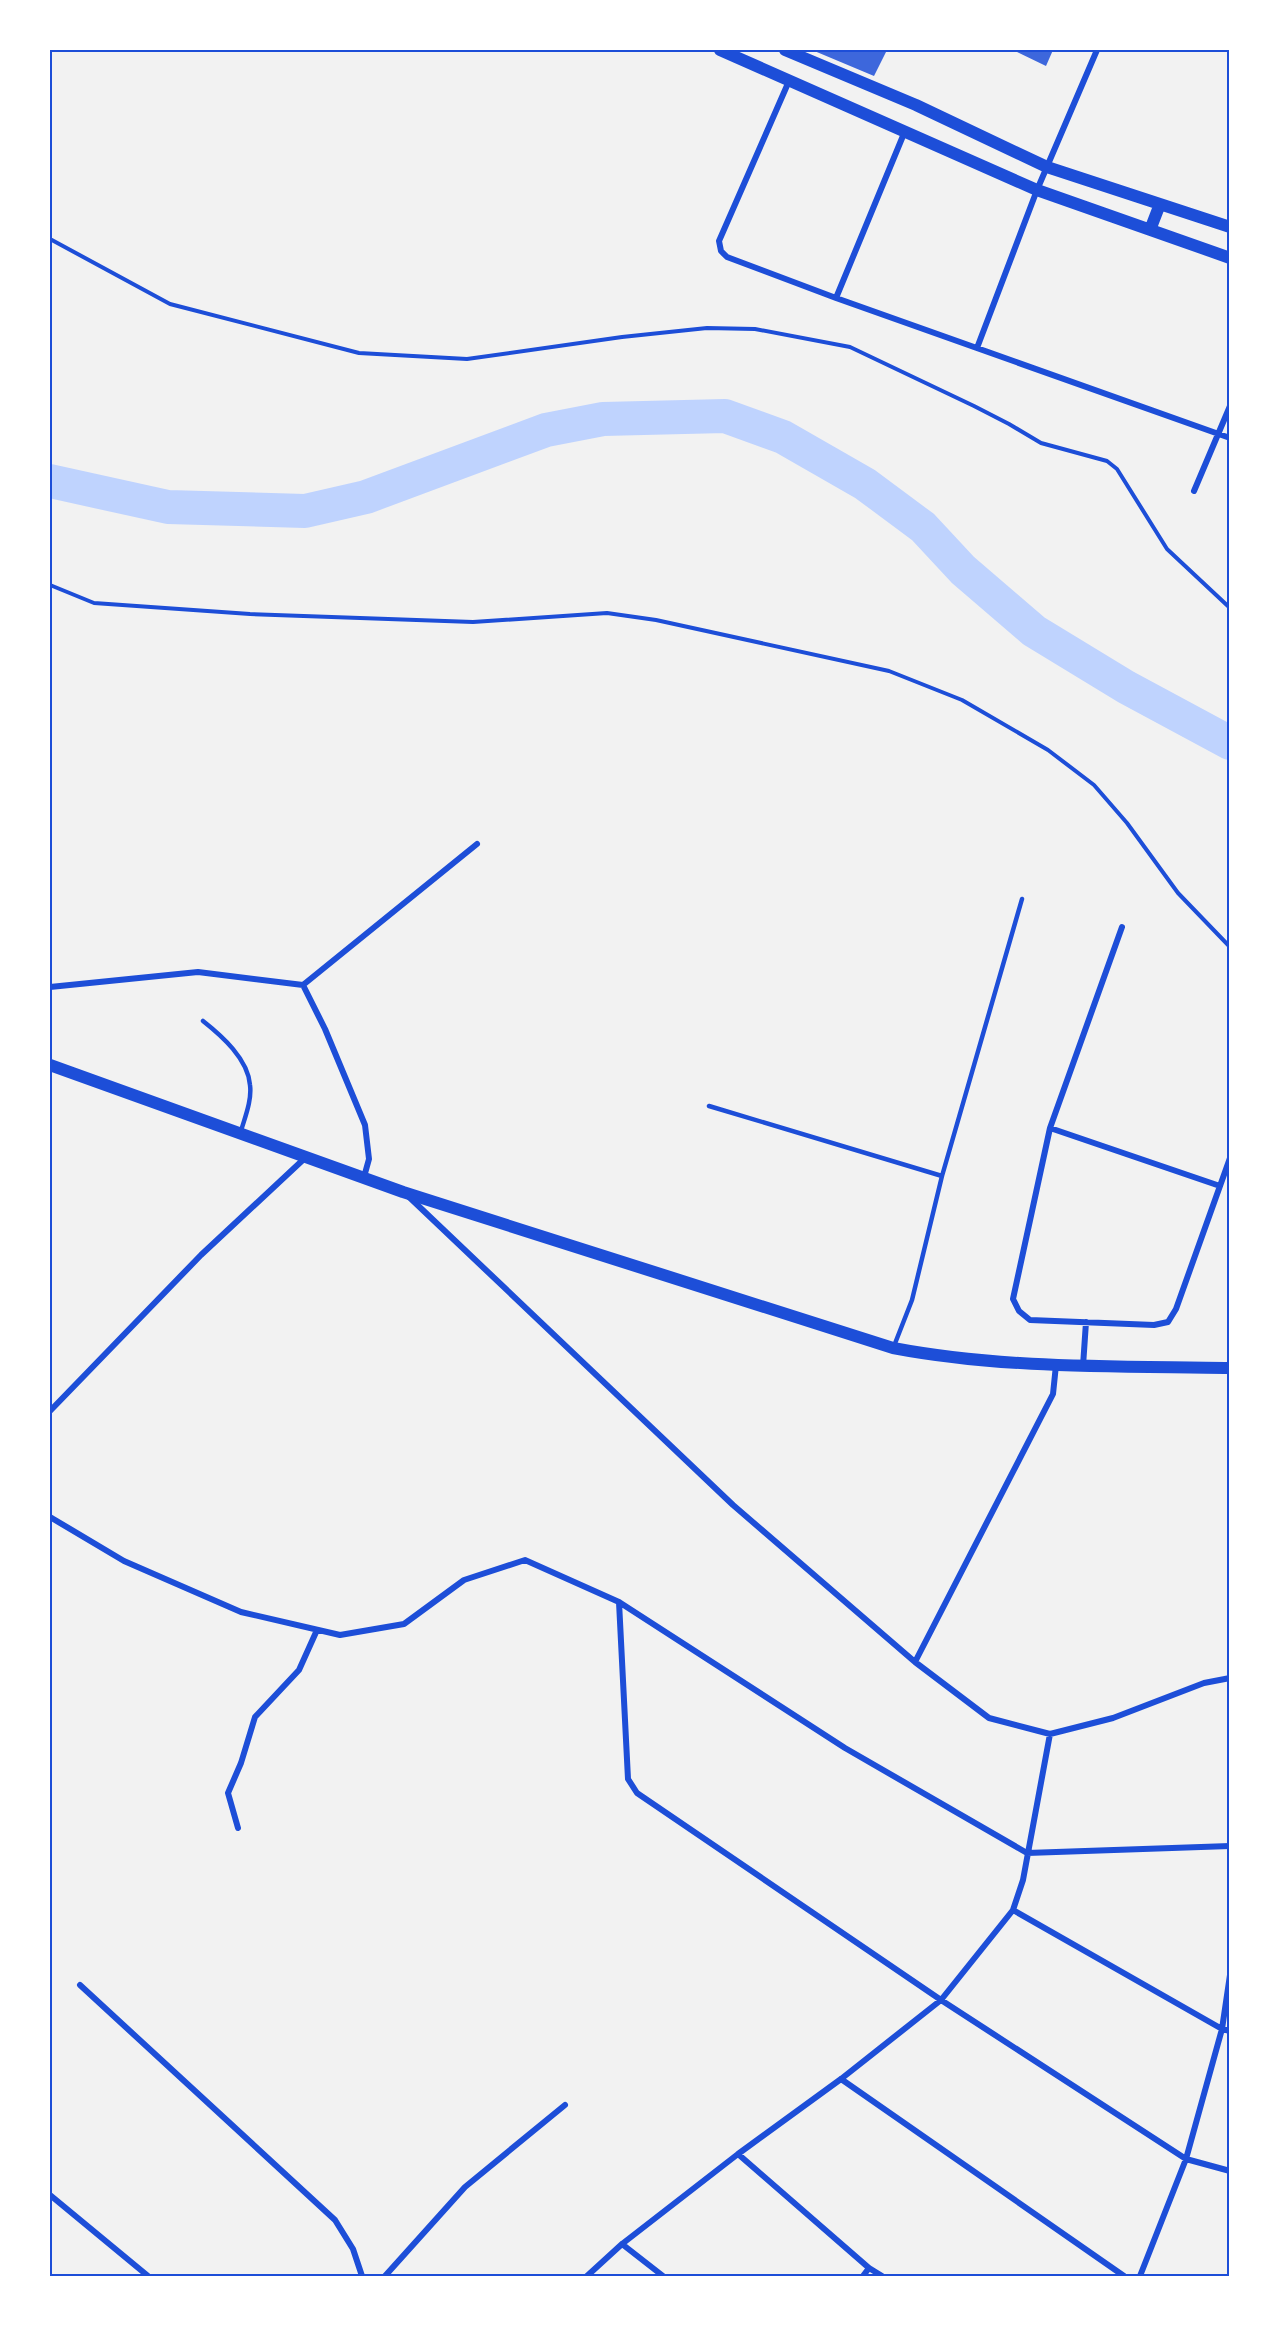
<svg xmlns="http://www.w3.org/2000/svg" width="1279" height="2326" font-family="'Space Grotesk',sans-serif">
<rect width="100%" height="100%" fill="#f2f2f2"/>
<g fill="none" stroke-linecap="round" stroke-linejoin="round">
<path stroke="#bfd3fe" stroke-width="34" d="M50 481 168 507 305 511 366 497 546 430 603 419 725 416 783 437 865 484 923 527 963 570 1034 631 1126 687 1230 743"/>
</g>
<path fill="#3d67dc" d="M812 50H887L874 76Z
M1013 50H1053L1046 66Z"/>
<g fill="none" stroke-linecap="round" stroke-linejoin="round">
<path stroke="#1d4ed8" stroke-width="4" d="M50 239 170 304 359 353 467 359 622 337 707 328 755 329 850 347 974 406 1009 424 1041 443 1107 461 1117 469 1167 549 1230 608
M50 585 94 603 250 614 473 622 607 613 656 620 889 671 962 700 1048 750 1094 785 1127 823 1178 893 1230 947"/>
<path stroke="#1d4ed8" stroke-width="4.5" d="M203 1021C222 1036 248 1059 250 1085 252 1100 245 1117 241 1131
M709 1106 942 1176
M894 1346 912 1300 942 1176 1022 899"/>
<path stroke="#1d4ed8" stroke-width="6" d="M789 81 719 241 721 251 727 257 836 298 1230 438
M836 298 905 131
M977 348 1037 190 1097 50
M1194 491 1230 406
M1122 927 1050 1128 1013 1299 1019 1311 1030 1320 1154 1325 1168 1322 1176 1309 1230 1158
M303 985 325 1029 365 1125 369 1159 364 1177
M50 987 198 972 303 985 477 844
M1050 1128 1220 1186
M408 1196 733 1505 915 1662 989 1718 1050 1734 1113 1718 1204 1683 1230 1678
M1083 1366 1086 1322
M50 1411 201 1255 305 1158
M50 1517 124 1561 241 1612 340 1635 404 1624 464 1580 525 1560 619 1602 845 1748 1027 1853
M619 1602 628 1779 637 1793 941 2000 1186 2159 1230 2171
M915 1662 1053 1394 1056 1365
M238 1828 228 1793 241 1763 255 1717 299 1670 317 1630
M1027 1853 1230 1846
M1013 1910 1222 2029 1230 2031
M80 1985 335 2220 353 2249 362 2276
M841 2079 1124 2276
M738 2154 869 2268 882 2276
M50 2195 148 2276
M622 2244 663 2276
M385 2276 465 2187 565 2105
M587 2276 622 2244 738 2154 841 2079 941 2000 1013 1910 1023 1880 1050 1734
M863 2276 869 2268
M1140 2276 1186 2159 1222 2029 1230 1975"/>
<path stroke="#1d4ed8" stroke-width="12" d="M720 50 1037 190 1230 258
M785 50 916 105 1047 167 1230 227
M1150 230 1160 204
M50 1065 403 1192 893 1348C1004 1369 1117 1366 1230 1368"/>
</g>
<rect width="1279" height="2326" fill="none" stroke="#ffffff" stroke-width="102"/>
<rect x="51" y="51" width="1177" height="2224" fill="none" stroke="#1d4ed8" stroke-width="2"/>
</svg>
